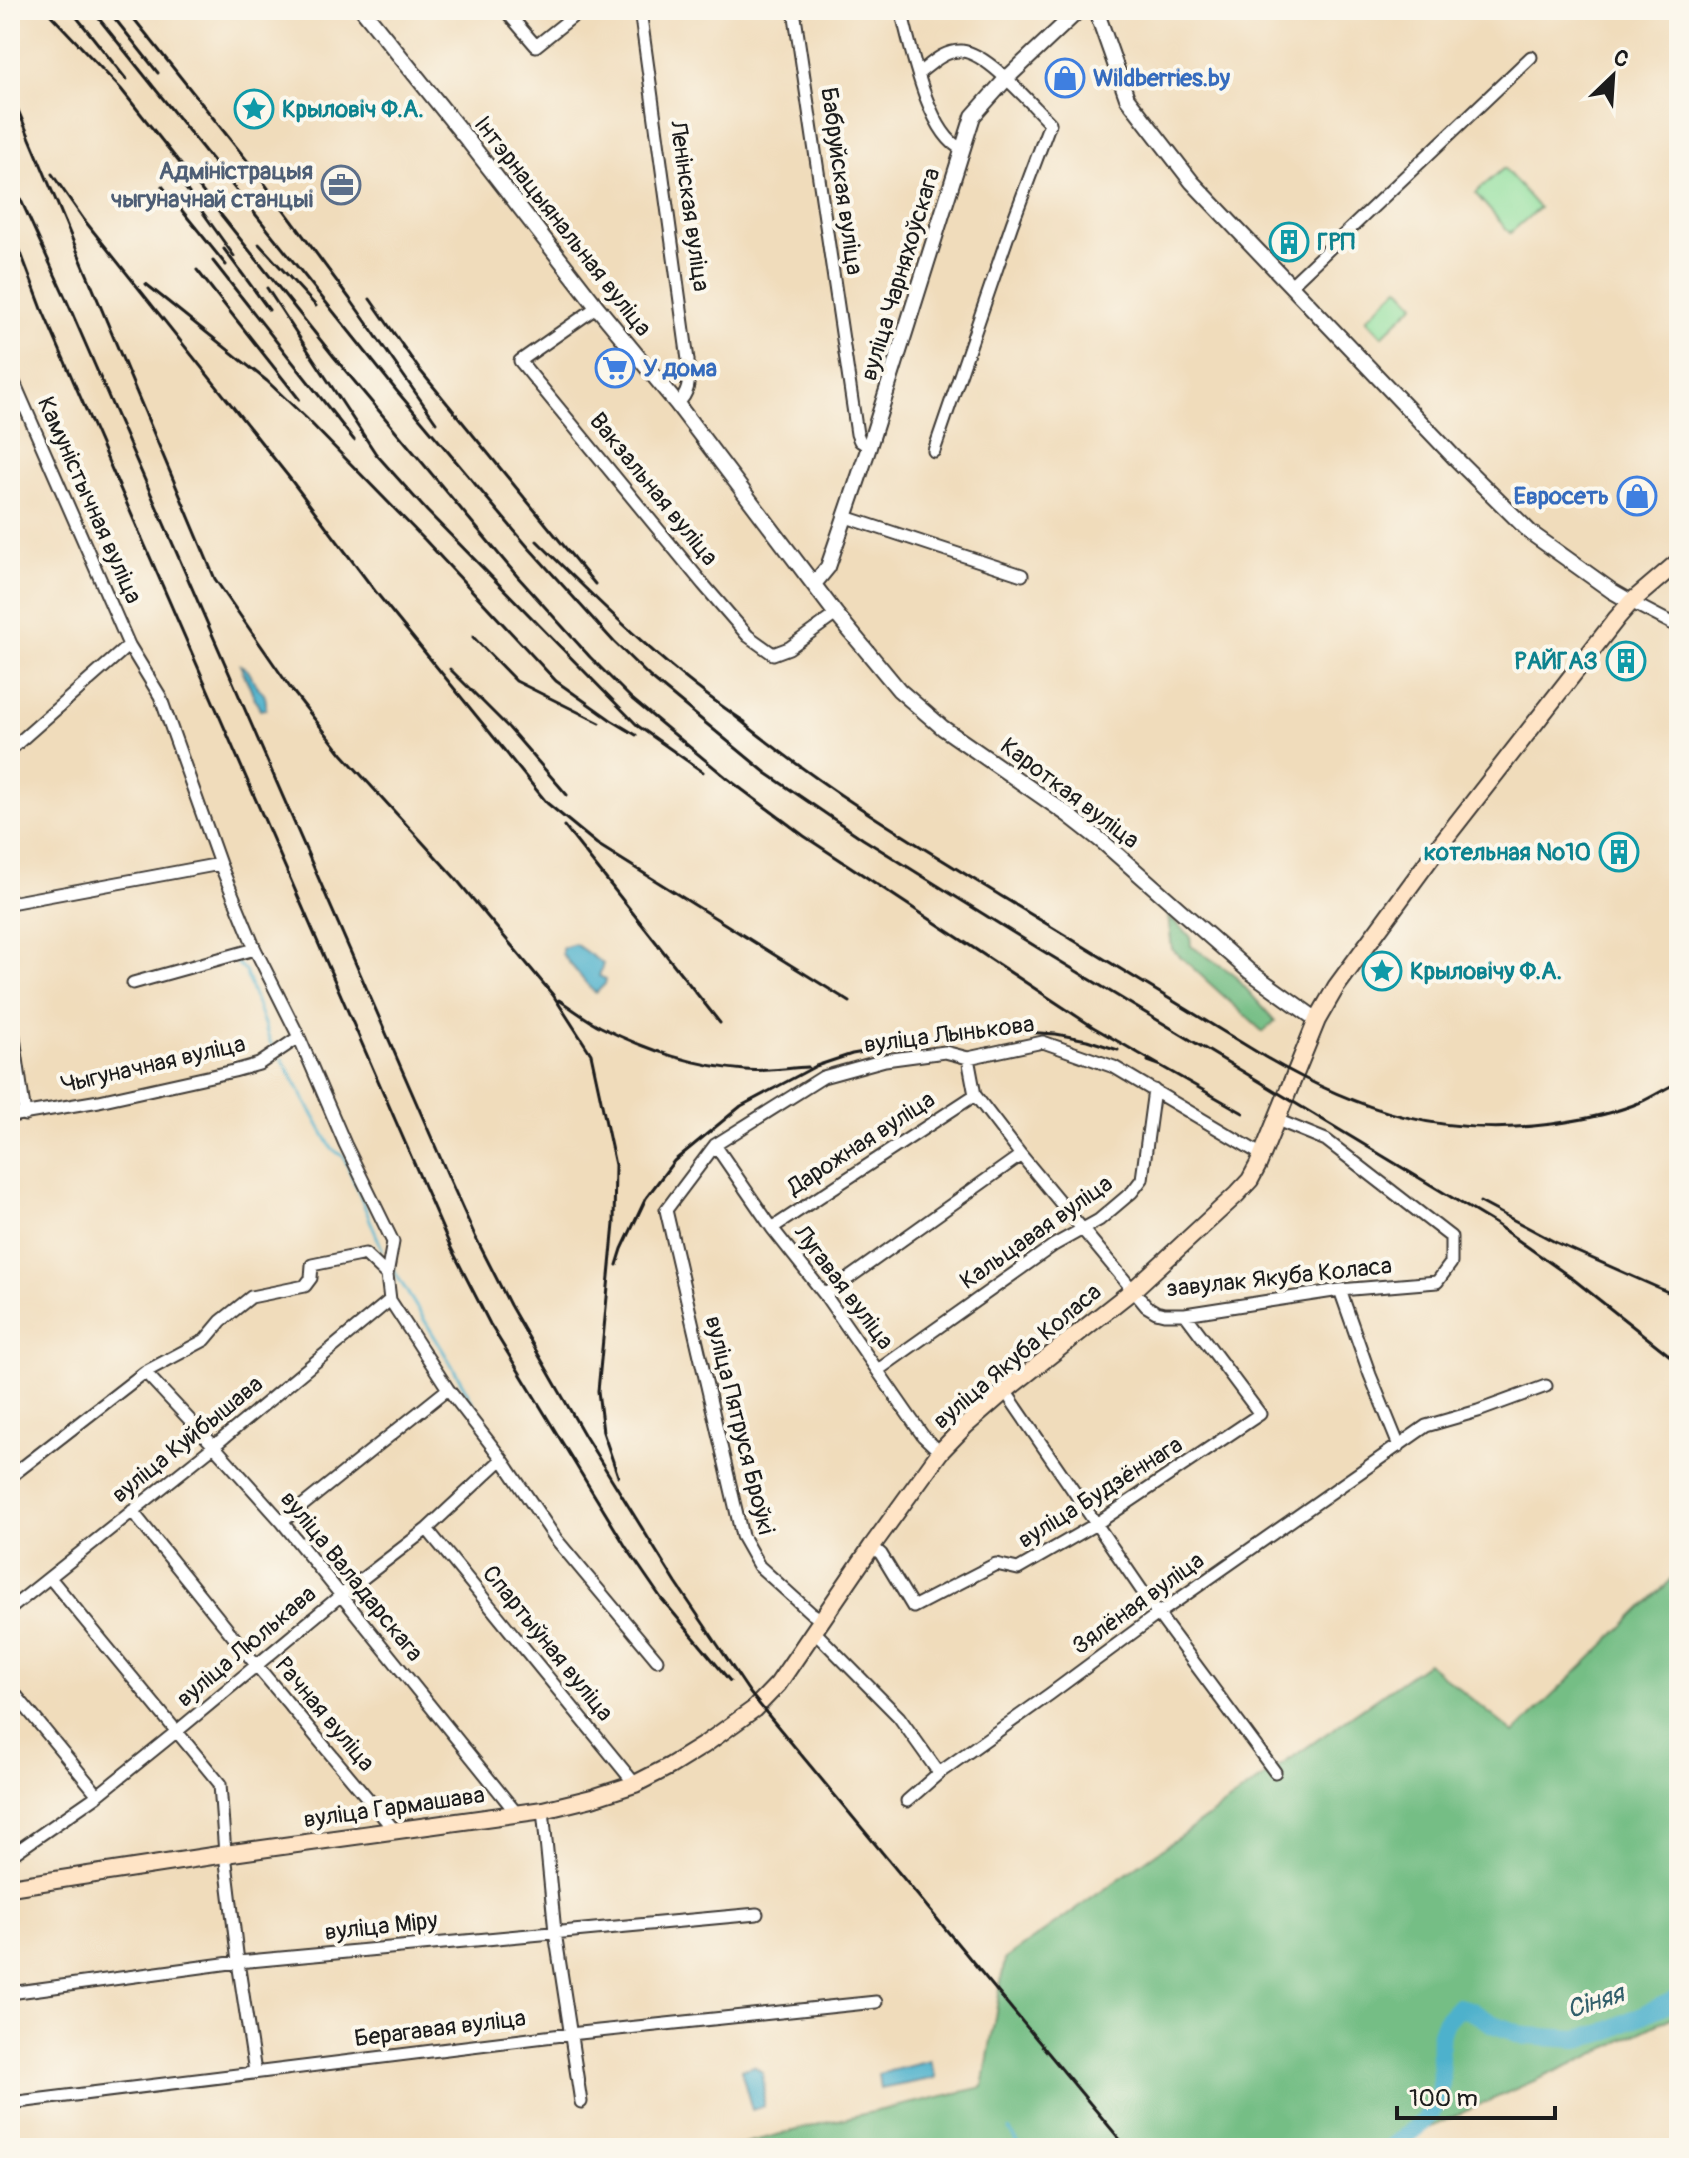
<svg xmlns="http://www.w3.org/2000/svg" width="1689" height="2158" font-family="Pangolin,sans-serif">
<rect width="100%" height="100%" fill="#fbf7ec"/>
<filter id="ink" filterUnits="userSpaceOnUse"><feTurbulence type="fractalNoise" baseFrequency=".0125" numOctaves="2"/><feDisplacementMap in="SourceGraphic" scale="16" xChannelSelector="R" yChannelSelector="G"/><feConvolveMatrix kernelMatrix="1 2 1 2 8 2 1 2 1" color-interpolation-filters="sRGB"/></filter>
<filter id="wash" filterUnits="userSpaceOnUse"><feTurbulence type="fractalNoise" baseFrequency=".006" numOctaves="4" result="noise"/><feDisplacementMap in="SourceGraphic" scale="32" xChannelSelector="R" yChannelSelector="G"/><feGaussianBlur stdDeviation="1.8" result="paint"/><feColorMatrix in="noise" values="0 0 0 0 0 0 0 0 0 0 0 0 0 0 0 0 0 1.4 0 .05"/><feComposite in="paint" operator="in"/></filter>
<g filter="url(#wash)">
<rect width="100%" height="100%" fill="#f0dcbb"/>
<path fill="#90df9e" stroke="#567e5d" stroke-width="2" d="M1504 168 1539 208 1510 233 1475 193Z
M1399 287 1415 304 1382 336 1366 319Z"/>
<path fill="#74be85" stroke="#486d50" stroke-width="2" d="M1168 916 1190 936 1191 946 1232 973 1275 1021 1263 1032 1172 949Z
M1679 1572V2013L1588 2057 1414 2134 1397 2148H726L824 2123 983 2087 1005 1959 1427 1663 1514 1733Z"/>
<path fill="#4db1cc" stroke="#346674" stroke-width="2" d="M240 665C249 669 249 672 253 680 260 693 267 689 266 709L260 710Z
M575 944 603 964 599 976 606 979 605 984 596 993C589 988 587 984 581 977 575 969 568 962 562 954V948Z
M930 2061 936 2078 880 2089 878 2074Z
M754 2066 763 2073 764 2106 752 2110 741 2070Z"/>
<g fill="none" stroke-linecap="round" stroke-linejoin="round">
<path stroke="#4db1cc" stroke-width="3" d="M233 959 245 971 271 1044
M282 1059 332 1149 344 1157 382 1249
M393 1269C422 1317 453 1364 479 1414
M1009 2130 1022 2148"/>
<path stroke="#4db1cc" stroke-width="18" d="M1390 2148C1405 2136 1422 2125 1433 2110 1451 2084 1431 2049 1445 2022 1448 2017 1454 2012 1458 2007L1470 2010 1493 2024 1525 2036 1578 2039 1603 2033 1679 1998"/>
</g>
</g>
<g filter="url(#ink)">
<g fill="none" stroke-linecap="round" stroke-linejoin="round">
<g stroke="#3c3934" stroke-width="15">
<path id="minor" d="M505 10 536 46 576 14V10
M640 10 688 360C688 378 692 391 677 404
M794 10 857 434 860 441 869 447
M901 10C910 44 928 135 962 149
M918 74C931 64 944 50 962 51 988 53 1032 105 1050 123L1012 224 934 451
M1290 286 1531 57
M597 307 520 361 703 584 748 636 773 654 789 648 836 614
M10 373 129 645 160 696 220 864 255 949 299 1037 345 1144 393 1242 387 1275 390 1300 448 1389 502 1459 556 1539 657 1660
M846 517 1022 575
M1631 602 1679 627
M10 750 129 645
M10 903 220 864
M133 983 255 949
M10 1009 25 1115
M968 1058 975 1095 1021 1155 1146 1306 1156 1312 1164 1314H1185L1340 1290 1437 1282 1451 1263V1237L1326 1140 1277 1120
M10 1116 99 1101 234 1071 259 1064 299 1037
M715 1145 772 1228 825 1295 923 1436 940 1452
M772 1228 975 1095
M1340 1290 1370 1375 1399 1446
M825 1295 1021 1155
M878 1370 1054 1245 1099 1220 1132 1192 1142 1179 1154 1090
M145 1372 214 1446 282 1522 518 1815
M1005 1391 1158 1614 1275 1772
M10 1477 145 1372 205 1340 221 1321 251 1297 305 1286 311 1278 312 1265 365 1254 387 1275
M132 1511 257 1666 395 1831
M282 1522 448 1389
M427 1529 635 1784
M872 1546 881 1554 913 1607 996 1564 1018 1569 1096 1524 1260 1414 1185 1314
M51 1579 220 1784 225 1854 238 1962 255 2072
M10 1609 214 1446 390 1300
M822 1620 811 1613 759 1566 742 1536 666 1210 715 1145 823 1077 885 1060 945 1052 968 1058 1043 1042 1114 1067 1262 1155
M814 1631 899 1717 939 1773
M10 1688 98 1795
M907 1801 939 1773 1050 1694 1158 1614 1426 1426 1478 1411 1546 1386
M543 1810 555 1932 581 2102
M10 1856 98 1795 176 1732 340 1596 427 1529 502 1459
M10 1993 238 1962 757 1914
M10 2103 570 2034 876 2002"/>
</g>
<g stroke="#3c3934" stroke-width="18">
<path id="tertiary" d="M363 10 466 138 597 307 677 404 836 614 899 690 943 728 1067 814 1104 843 1249 971 1317 1020
M1096 10 1127 98 1192 182 1454 457 1531 533 1612 591 1631 602
M814 584 828 567 869 447 973 116 1006 79 1079 10"/>
</g>
<g stroke="#3c3934" stroke-width="20">
<path id="secondary" d="M10 1887 225 1854 543 1810 592 1798 635 1784 670 1766 704 1745 754 1709 778 1684 872 1546 940 1452 965 1426 1005 1391 1133 1290 1236 1195 1250 1180 1258 1165 1317 1020 1336 987 1443 841 1617 618 1631 602 1679 561"/>
</g>
<use href="#minor" stroke="#fff" stroke-width="11"/>
<use href="#tertiary" stroke="#fff" stroke-width="14"/>
<use href="#secondary" stroke="#ffe4c6" stroke-width="16"/>
<path stroke="#1c1c1c" stroke-width="3" d="M46 10 121 89 334 357 517 576 590 657 632 699 728 779 804 836 1093 1027 1159 1065
M71 10 126 79
M92 10 396 390 528 547 614 642 650 677 766 773 863 839 1038 948 1494 1223 1573 1279 1679 1363
M108 10 158 73
M127 10 253 168 350 299 436 422
M10 91 215 579 291 689 342 754 456 879 553 995 591 1054 615 1165 614 1224 598 1391 603 1432 618 1476
M52 174 85 221 288 476 375 591 547 803 597 844 850 1002
M176 175 234 256
M10 176 66 299 450 1180 476 1238 510 1305 585 1436 676 1583 750 1693 1127 2148
M162 186 226 265
M10 224 42 309 451 1248 490 1324 626 1547 661 1598 730 1681
M259 244 316 306
M224 249 269 310
M213 261 354 440
M197 270 299 399
M146 284 267 381 306 418 425 540 556 681 611 720 636 735
M267 288 376 454 427 511 638 726 703 772
M370 299 419 369 595 584
M537 541C602 605 668 671 745 722
M473 637 516 681 600 723
M450 669 509 728 567 795
M735 716C818 785 909 840 1001 896 1089 950 1177 1004 1265 1057 1360 1112 1442 1138 1552 1124 1582 1120 1613 1114 1641 1102 1654 1096 1666 1088 1679 1082
M564 826 720 1023
M559 1000C573 1009 587 1020 601 1027 646 1050 695 1066 745 1070 765 1072 787 1068 808 1067
M1148 1061 1159 1065 1243 1113
M1480 1202 1555 1242 1679 1297
M617 1265 622 1249 646 1198 674 1161 741 1106 816 1066 852 1054 980 1032 1008 1031 1056 1034 1087 1040 1118 1050"/>
</g>
</g>
<defs>
<g id="shop-ring" transform="scale(2)"><circle r="9.5" fill="#fbf7ec" stroke="#3f7fe0" stroke-width="1.5"/><path d="M-5-2.5h2.3a2.7 3.5 0 0 1 5.4 0H5L5.5 6h-11ZM-1.5-2.5h3a1.5 2.3 0 0 0-3 0Z" fill="#3f7fe0"/></g>
<g id="sight-ring" transform="scale(2)"><circle r="9.5" fill="#fbf7ec" stroke="#0f9aa8" stroke-width="1.5"/><path d="M0-6L1.8-2.2L6-1.7L2.9 1.2L3.7 5.4L0 3.3L-3.7 5.4L-2.9 1.2L-6-1.7L-1.8-2.2Z" fill="#0f9aa8"/></g>
<g id="office-ring" transform="scale(2)"><circle r="9.5" fill="#fbf7ec" stroke="#5c6f8a" stroke-width="1.5"/><path d="M-6-3h4V-5.5h4V-3h4V5H-6ZM-1-4.5V-3h2v-1.5ZM-6 0V1H6V0Z" fill="#5c6f8a"/></g>
<g id="building-ring" transform="scale(2)"><circle r="9.5" fill="#fbf7ec" stroke="#0f9aa8" stroke-width="1.5"/><path d="M-4-6H4V6H1V3H-1V6H-4ZM-2.5-4.3h1.7v1.8h-1.7ZM.8-4.3h1.7v1.8H.8ZM-2.5-1h1.7V.8h-1.7ZM.8-1h1.7V.8H.8Z" fill="#0f9aa8"/></g>
<g id="supermarket-ring" transform="scale(2)"><circle r="9.5" fill="#fbf7ec" stroke="#3f7fe0" stroke-width="1.5"/><path d="M-6-5.5h2.5l.6 2H6L4.5 2H-2.5L-4.4-4H-6ZM-1.5 3.2a1.3 1.3 0 1 0 .1 0ZM3 3.2a1.3 1.3 0 1 0 .1 0Z" fill="#3f7fe0"/></g>
</defs>
<g fill-rule="evenodd">
<use href="#shop-ring" x="1065" y="78"/>
<use href="#sight-ring" x="254" y="109"/>
<use href="#office-ring" x="341" y="185"/>
<use href="#building-ring" x="1289" y="242"/>
<use href="#supermarket-ring" x="615" y="368"/>
<use href="#shop-ring" x="1637" y="496"/>
<use href="#building-ring" x="1626" y="661"/>
<use href="#building-ring" x="1619" y="852"/>
<use href="#sight-ring" x="1382" y="971"/>
</g>
<g text-anchor="middle" stroke-width="8" stroke-linejoin="round" paint-order="stroke">
<g font-size="24" font-weight="bold" fill="#366cbe" stroke="#fbf7ec" text-anchor="start">
<text x="1093" y="86">Wildberries.by</text>
<text x="643" y="376">У дома</text>
<text x="1609" y="504" text-anchor="end">Евросеть</text>
</g>
<g font-size="24" font-weight="bold" fill="#0d838f" stroke="#fbf7ec" text-anchor="start">
<text x="282" y="117">Крыловіч Ф.А.</text>
<text x="1317" y="250">ГРП</text>
<text x="1598" y="669" text-anchor="end">РАЙГАЗ</text>
<text x="1591" y="860" text-anchor="end">котельная №10</text>
<text x="1410" y="979">Крыловічу Ф.А.</text>
</g>
<g font-size="24" font-weight="bold" fill="#4e5e75" stroke="#fbf7ec" text-anchor="end">
<text x="313" y="179">Адміністрацыя<tspan x="313" dy="28">чыгуначнай станцыі</tspan></text>
</g>
<g font-size="24" fill="#1c1c1c" stroke="#fbf7ec">
<text transform="translate(842 181) rotate(82)" y="8">Бабруйская вуліца</text>
<text transform="translate(690 206) rotate(82)" y="8">Ленінская вуліца</text>
<text transform="translate(563 226) rotate(52)" y="8">Інтэрнацыянальная вуліца</text>
<text transform="translate(900 274) rotate(-73)" y="8">вуліца Чарняхоўскага</text>
<text transform="translate(654 489) rotate(51)" y="8">Вакзальная вуліца</text>
<text transform="translate(90 500) rotate(66)" y="8">Камуністычная вуліца</text>
<text transform="translate(1070 793) rotate(37)" y="8">Кароткая вуліца</text>
<text transform="translate(949 1034) rotate(-7)" y="8">вуліца Лынькова</text>
<text transform="translate(153 1064) rotate(-13)" y="8">Чыгуначная вуліца</text>
<text transform="translate(861 1143) rotate(-33)" y="8">Дарожная вуліца</text>
<text transform="translate(1036 1232) rotate(-35)" y="8">Кальцавая вуліца</text>
<text transform="translate(1279 1277) rotate(-6)" y="8">завулак Якуба Коласа</text>
<text transform="translate(844 1287) rotate(53)" y="8">Лугавая вуліца</text>
<text transform="translate(1017 1356) rotate(-40)" y="8">вуліца Якуба Коласа</text>
<text transform="translate(740 1425) rotate(76)" y="8">вуліца Пятруся Броўкі</text>
<text transform="translate(187 1439) rotate(-39)" y="8">вуліца Куйбышава</text>
<text transform="translate(1100 1492) rotate(-32)" y="8">вуліца Будзённага</text>
<text transform="translate(352 1576) rotate(51)" y="8">вуліца Валадарскага</text>
<text transform="translate(1138 1603) rotate(-36)" y="8">Зялёная вуліца</text>
<text transform="translate(548 1643) rotate(51)" y="8">Спартыўная вуліца</text>
<text transform="translate(246 1646) rotate(-40)" y="8">вуліца Люлькава</text>
<text transform="translate(325 1714) rotate(50)" y="8">Рачная вуліца</text>
<text transform="translate(394 1807) rotate(-8)" y="8">вуліца Гармашава</text>
<text transform="translate(381 1926) rotate(-6)" y="8">вуліца Міру</text>
<text transform="translate(440 2028) rotate(-7)" y="8">Берагавая вуліца</text>
</g>
<g font-size="26" font-style="italic" fill="#325f6b" stroke="#fbf7ec">
<text transform="translate(1595 2001) rotate(-18)" y="9">Сіняя</text>
</g>
</g>
<rect width="1689" height="2158" fill="none" stroke="#fbf7ec" stroke-width="40"/>
<g transform="translate(1613 76) rotate(25)" stroke="#fbf7ec" stroke-width="6" paint-order="stroke">
<path d="M0-6L14 30L0 20L-14 30Z" fill="#1c1c1c"/>
<text y="-12" font-size="22" font-weight="bold" text-anchor="middle" fill="#1c1c1c">С</text>
</g>
<path d="M1397 2106v12h158v-12" fill="none" stroke="#1c1c1c" stroke-width="4"/>
<text x="1409" y="2106" font-size="24" fill="#1c1c1c" stroke="#fbf7ec" stroke-width="6" paint-order="stroke">100 m</text>
</svg>
